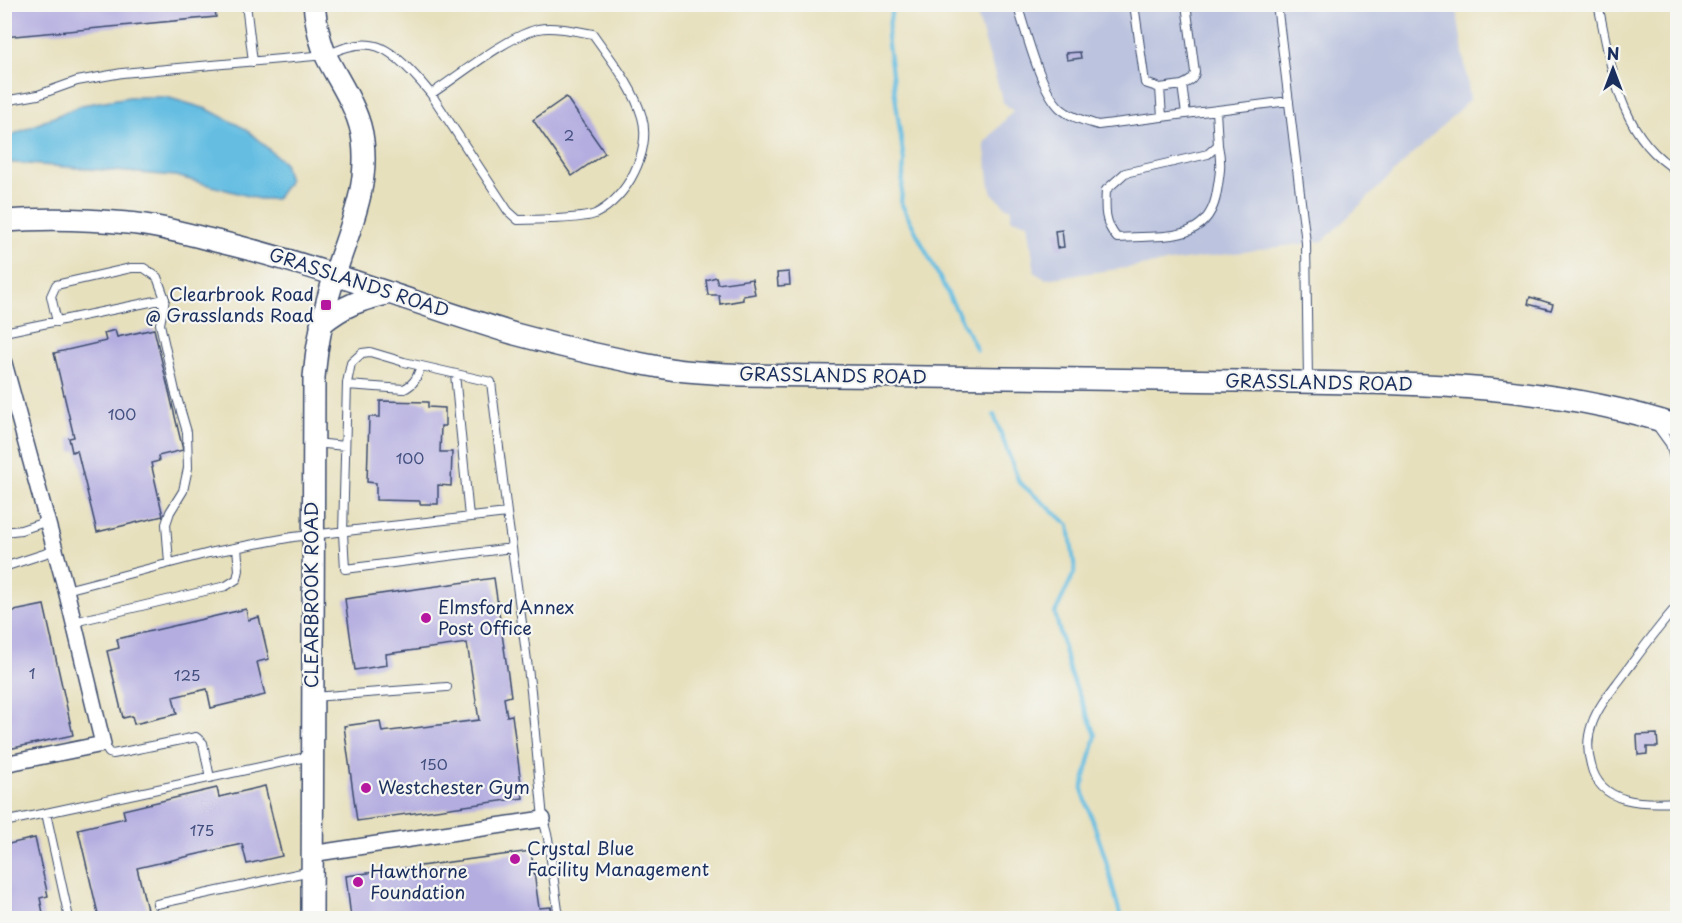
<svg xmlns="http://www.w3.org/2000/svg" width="1682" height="923" font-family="'Playpen Sans',sans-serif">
<rect width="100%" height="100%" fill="#f6f6f2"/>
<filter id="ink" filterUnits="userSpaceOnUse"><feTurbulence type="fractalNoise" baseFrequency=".0167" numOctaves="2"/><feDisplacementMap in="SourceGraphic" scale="12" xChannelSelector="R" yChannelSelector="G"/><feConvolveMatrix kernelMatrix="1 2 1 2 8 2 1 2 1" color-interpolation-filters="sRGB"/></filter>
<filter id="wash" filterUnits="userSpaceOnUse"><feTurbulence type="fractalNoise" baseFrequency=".008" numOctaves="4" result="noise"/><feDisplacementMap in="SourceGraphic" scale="24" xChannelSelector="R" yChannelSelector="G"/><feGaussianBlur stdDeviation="1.35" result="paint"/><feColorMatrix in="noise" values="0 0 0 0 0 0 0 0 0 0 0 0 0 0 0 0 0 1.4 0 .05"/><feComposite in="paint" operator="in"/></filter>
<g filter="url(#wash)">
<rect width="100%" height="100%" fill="#e7e0bd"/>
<path fill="#bbc3de" d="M974 5H1456L1470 99 1323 241 1045 279 1035 273 1028 223 1011 219V208L1006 207 992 193 990 187 984 143 1013 111 1003 102Z"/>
<path fill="#65bee2" stroke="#4076a0" stroke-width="1.5" d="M129 97H166L207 109 246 129 284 163 289 181 276 199H259L176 176 5 162V138L82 105Z"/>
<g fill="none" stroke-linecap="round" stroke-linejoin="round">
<path stroke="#65bee2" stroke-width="4" d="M893 4 887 37 904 161 901 203 977 350
M994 415 1019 482 1069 525 1075 571 1055 613 1070 673 1096 735 1082 789 1105 857 1121 918"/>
</g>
<g id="blocks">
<path fill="#b4ade0" d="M4 4H214L216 17 4 37Z
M1080 52 1081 58 1067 60 1066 53Z
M566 97 605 153 572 176 533 120Z
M1062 230 1064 247 1057 248 1055 231Z
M789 272 790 285 778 286 777 273Z
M716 277 718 284 752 279 755 294 743 296V300L720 304 719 295H708L706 280Z
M1530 297 1553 304 1551 310 1528 304Z
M154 329 183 450 158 456 159 461 151 463 163 516 97 532 77 450 72 452 69 438 74 437 54 353 106 341 104 333 115 330 117 337Z
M380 401 428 402V407L445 408V426H441L440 452H452L451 486 438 485V504H420V501L376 500V483L367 482 369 417H380Z
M494 578 511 696 504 698 507 716 512 715 523 798 357 821 344 726 380 721 382 732 479 720 467 643 386 654 387 665 355 670 345 599Z
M44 605 73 735 4 750V613Z
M246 609 248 620 259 617 269 659 257 662 265 695 211 708 207 689 173 697 177 714 134 724 132 716 123 718 107 651 119 648 117 639Z
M1657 734 1658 747H1647V754L1638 755 1637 735Z
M265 786 282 856 247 864 242 844 137 868 149 918H99L78 829 125 818 123 810 217 788 219 797Z
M35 838 48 896 40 898 44 918H4V845Z
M531 851 539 908 551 907 552 918H504L503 915 475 918H351L346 876Z"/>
</g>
</g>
<g filter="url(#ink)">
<use href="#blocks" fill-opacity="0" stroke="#3a4a6c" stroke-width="1.5"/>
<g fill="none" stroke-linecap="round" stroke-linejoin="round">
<g stroke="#3a4a6c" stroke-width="10">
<path id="lane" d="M246 4 253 62
M1017 4C1026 32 1040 89 1060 108 1070 117 1085 121 1098 125L1289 101
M1134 4 1145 83 1160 88 1162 117
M1277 4 1306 243 1308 379
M1598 4C1611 65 1619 137 1678 171
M1160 88 1182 85
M4 101 38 95 77 81 122 73 326 55C340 49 355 43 371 45 392 47 418 78 431 94L508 211 518 220C533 220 583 219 595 214 627 199 652 150 642 117 633 86 611 60 593 34 576 31 554 26 538 29 506 37 460 75 431 94
M1216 110 1218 145 1208 154 1125 173 1106 190C1105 208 1104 223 1117 238 1159 234 1209 246 1217 191 1220 173 1222 163 1218 145
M1186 114 1182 85C1188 82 1194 80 1195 72L1186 4
M57 322 51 296 56 285 131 268H144L157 277 165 299 160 324 175 391 187 432 188 468 183 491 170 512 166 524 169 563
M4 332 165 299
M455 374 469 517
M347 385 404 389C415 384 417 377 421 366
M1657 426 1670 444 1674 458 1678 461
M315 443 345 446
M4 532 21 530 48 521
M512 548 531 691 543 819 548 838 559 918
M4 567 56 550
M66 590 209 553 255 544 293 537 507 513 512 548 345 569 343 533 347 383 351 363 362 353 370 352 404 362 491 382 507 513
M1678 605C1658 627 1641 651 1624 674 1613 689 1598 706 1592 724 1587 738 1587 751 1591 765 1600 805 1644 804 1678 802
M74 622 226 586 237 579 239 570 237 548
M313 697 447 687
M103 744 109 753 113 754 196 737 203 743 210 778
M46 813 69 918
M4 822 311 756
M157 904 311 871"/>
</g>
<g stroke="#3a4a6c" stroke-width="18">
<path id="street" d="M4 363 66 590 103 744 4 764
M311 854 543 819"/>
</g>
<g stroke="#3a4a6c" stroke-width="24">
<path id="secondary" d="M4 221C45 218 87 219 127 223 157 225 187 234 216 241 318 265 415 304 515 334 566 348 618 360 670 369 694 373 719 373 743 375 908 377 1073 378 1238 381 1387 384 1535 379 1678 426
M321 324C346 304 360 300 391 293
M312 918 314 377C317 341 324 308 335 274 349 229 369 189 363 141 360 111 340 84 327 58 319 41 316 23 314 4"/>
</g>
<use href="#lane" stroke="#fff" stroke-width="8"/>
<use href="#street" stroke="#fff" stroke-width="15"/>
<use href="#secondary" stroke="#fff" stroke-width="21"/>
</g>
</g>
<g fill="#b5179e" stroke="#f6f6f2" stroke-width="2">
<rect x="320" y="299" width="12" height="12" rx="3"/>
<circle cx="426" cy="618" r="6"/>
<circle cx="366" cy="788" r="6"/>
<circle cx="515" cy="859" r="6"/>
<circle cx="358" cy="882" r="6"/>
</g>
<g text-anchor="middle" stroke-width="4.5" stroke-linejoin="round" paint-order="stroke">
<g font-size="15" fill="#414e7e">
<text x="569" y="141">2</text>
<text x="122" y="420">100</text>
<text x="410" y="464">100</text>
<text x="32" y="679">1</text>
<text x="187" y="681">125</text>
<text x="434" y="770">150</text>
<text x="202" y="836">175</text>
</g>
<g font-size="18" fill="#1b2f5e" stroke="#f6f6f2">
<text transform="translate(359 283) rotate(18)" y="6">GRASSLANDS ROAD</text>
<text transform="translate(833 376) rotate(1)" y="6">GRASSLANDS ROAD</text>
<text transform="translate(1319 383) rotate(1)" y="6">GRASSLANDS ROAD</text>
<text transform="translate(312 595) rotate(-90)" y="6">CLEARBROOK ROAD</text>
</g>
<g font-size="18" fill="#1b2f5e" stroke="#f6f6f2" text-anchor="start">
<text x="314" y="301" text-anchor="end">Clearbrook Road<tspan x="314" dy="21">@ Grasslands Road</tspan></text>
<text x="438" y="614">Elmsford Annex<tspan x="438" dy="21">Post Office</tspan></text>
<text x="378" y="794">Westchester Gym</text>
<text x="527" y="855">Crystal Blue<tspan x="527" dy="21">Facility Management</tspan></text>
<text x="370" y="878">Hawthorne<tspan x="370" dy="21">Foundation</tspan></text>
</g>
</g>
<rect width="1682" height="923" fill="none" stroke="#f6f6f2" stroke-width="24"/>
<g transform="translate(1613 69)" stroke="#f6f6f2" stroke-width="4.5" paint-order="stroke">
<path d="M0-4.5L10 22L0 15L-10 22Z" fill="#1b2f5e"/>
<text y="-9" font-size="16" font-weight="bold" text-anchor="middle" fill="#1b2f5e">N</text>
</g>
</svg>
